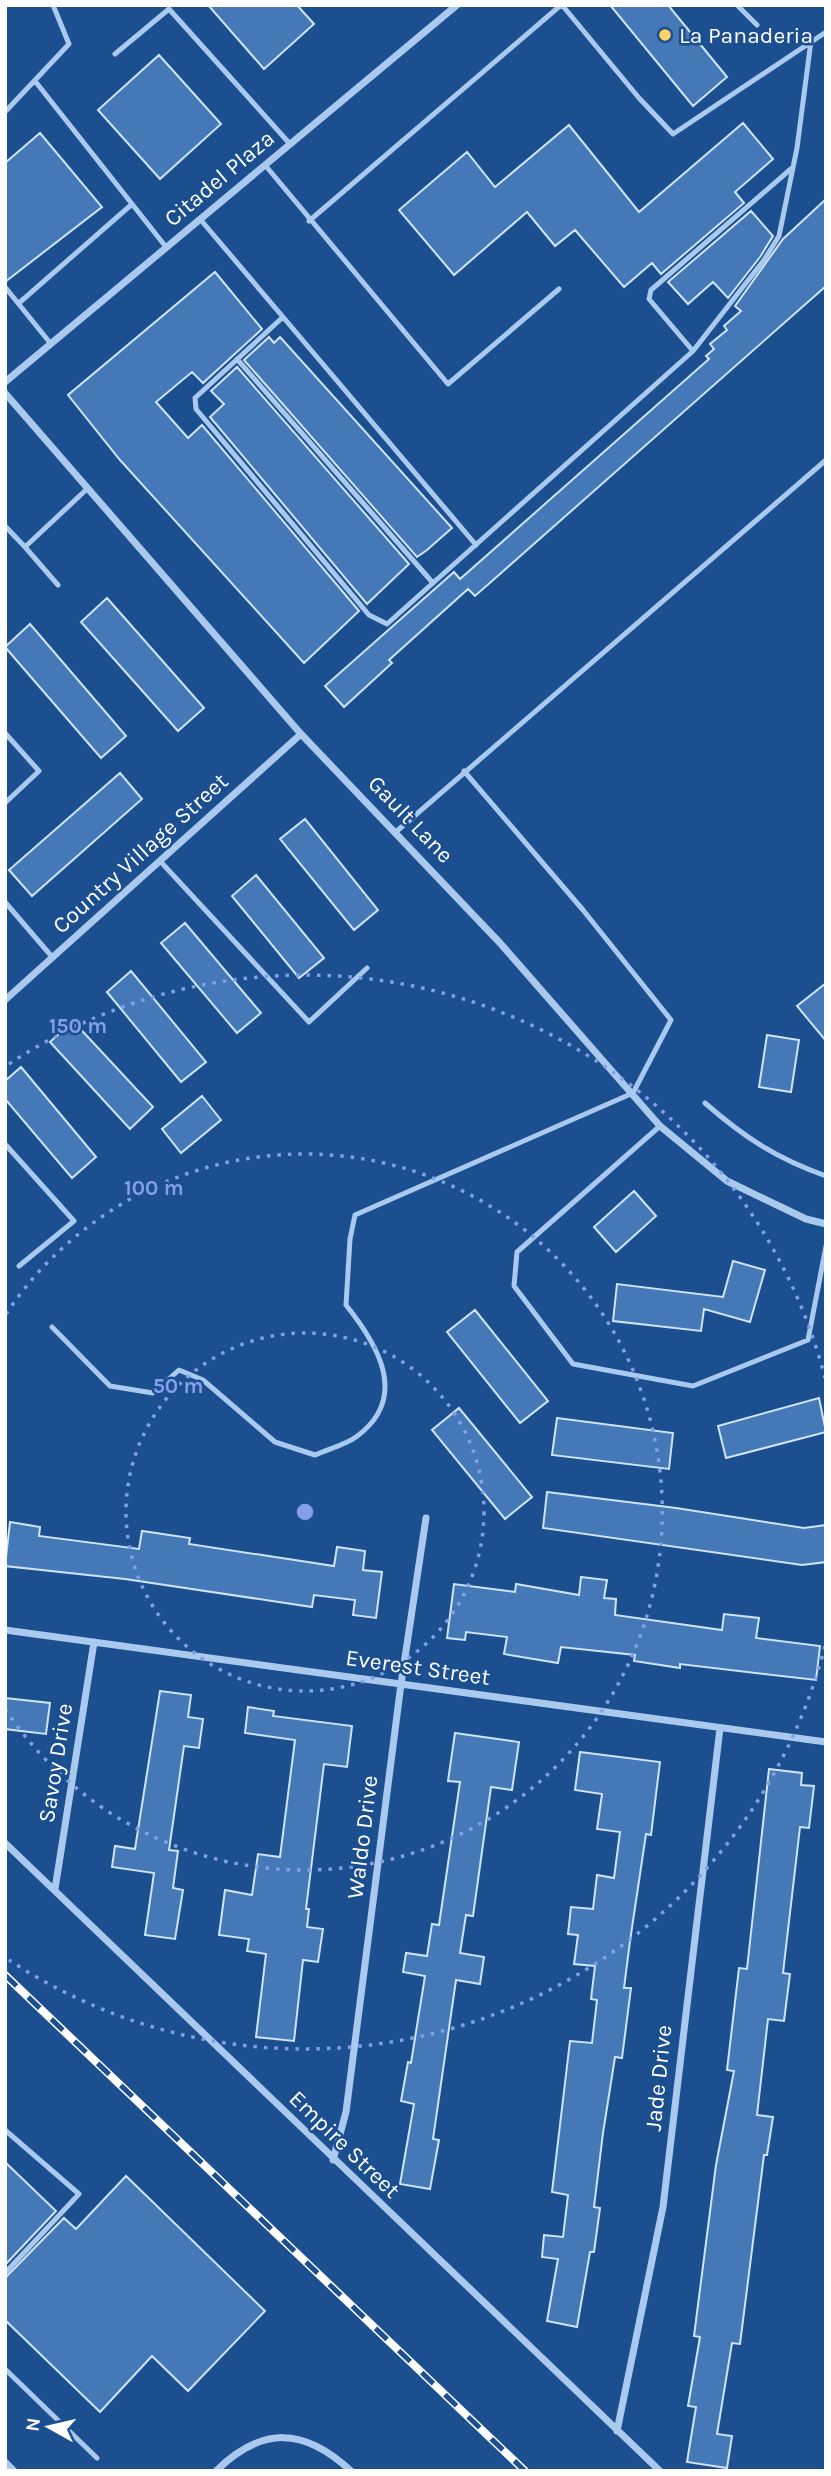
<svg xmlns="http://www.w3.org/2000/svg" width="831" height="2476" font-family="Karla,sans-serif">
<rect width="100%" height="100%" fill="#1b4f8f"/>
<path fill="#4478b7" stroke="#cfe3fa" stroke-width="2" d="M208 5H297L314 24 264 69Z
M610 5H668L727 77 693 106Z
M159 55 221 124 160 179 98 110Z
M743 123 773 159 735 192 744 203 661 274 652 263 624 287 575 230 555 246 527 212 454 275 399 210 467 152 495 187 569 125 639 212Z
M40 133 102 207 5 282V163Z
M826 199V286L475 596 468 589 389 660 392 663 344 707 325 686 454 572 460 579 709 359 706 356 714 349 710 344 727 330 724 326 741 311 735 306 783 239Z
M751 211 773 236 760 257 728 298 713 282 688 304 668 282Z
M215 272 262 329 203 383 192 372 156 402 188 438 202 425 359 611 304 663 120 460 68 395Z
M269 337 274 343 280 337 452 528 427 550 417 557 244 360Z
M237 367 409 564 367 604 210 417 224 404 211 391Z
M107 598 204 708 178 731 81 622Z
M30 624 126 736 101 758 5 647Z
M120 773 142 799 32 896 9 870Z
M305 819 378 910 354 930 280 839Z
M256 875 324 958 299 978 232 896Z
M185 923 261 1013 237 1033 161 943Z
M131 971 206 1062 181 1082 107 992Z
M826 983V1041L797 1006Z
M73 1021 153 1107 130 1129 50 1042Z
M767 1035 799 1040 791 1092 759 1087Z
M21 1067 96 1157 72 1178 5 1099V1081Z
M202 1096 221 1120 181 1153 162 1129Z
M634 1191 656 1216 616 1252 594 1227Z
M733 1261 765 1270 750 1322 704 1309 701 1331 613 1321 617 1284 723 1297Z
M475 1310 548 1401 520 1423 447 1332Z
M819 1398 826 1432 726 1458 718 1426Z
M459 1408 532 1497 505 1519 432 1430Z
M557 1418 673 1433 669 1469 552 1455Z
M547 1492 676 1508 804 1528 826 1525V1562L802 1565 543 1528Z
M10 1522 40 1527 39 1536 139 1549 142 1531 190 1538 189 1544 334 1566 337 1547 365 1551 363 1570 382 1572 376 1618 353 1615 355 1600 314 1595 312 1607 125 1579 5 1566Z
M581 1577 607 1580 604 1598 616 1599 615 1615 722 1630 724 1614 759 1618 756 1638 820 1646 816 1680 680 1664V1668L634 1661 635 1655 561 1647 558 1663 504 1654 507 1637 466 1632 465 1640 447 1638 454 1584 515 1592 516 1584 579 1595Z
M160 1691 191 1695 188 1717 203 1719 199 1748 184 1746 169 1850 178 1851 173 1888 183 1890 175 1939 145 1935 154 1873 112 1867 115 1846 135 1849Z
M5 1698 50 1703 46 1734 5 1729Z
M248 1707 274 1711 273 1716 352 1726 347 1767 324 1764 306 1909H309L307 1927 323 1929 318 1962 303 1960 294 2041 256 2037 266 1954 247 1951 249 1939 219 1935 225 1890 252 1895 258 1854 280 1857 295 1740 245 1733Z
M455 1733 519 1742 512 1790 491 1787 473 1916 466 1915 460 1953 484 1957 480 1984 456 1980 433 2139 439 2140 430 2189 400 2184 414 2104 401 2101 408 2062 411 2063 425 1976 403 1972 406 1953 427 1956 432 1924 439 1925 460 1782 448 1781Z
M580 1752 660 1762 651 1835 646 1834 630 1941 624 1988H631L622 2058 615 2057 603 2133 594 2207 600 2208 594 2252H590L577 2327 547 2321 558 2259 542 2257 544 2235 563 2237 568 2195 552 2192 570 2041 592 2043 597 2000 591 1999 595 1966 574 1964 578 1935 568 1934 571 1907 593 1909 597 1875 614 1878 620 1832 597 1829 602 1794 575 1790Z
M769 1769 802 1773 801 1785 814 1786 809 1828 800 1827 783 1973 790 1974 784 2021 768 2019 757 2115 773 2117 767 2155H764L740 2344 732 2343 717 2434 732 2436 727 2468 687 2462 696 2407 688 2406 700 2337 694 2336 716 2165 734 2071 727 2070 739 1968 747 1969Z
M5 2162 56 2211 5 2265Z
M126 2176 265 2311 188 2391 152 2356 100 2412 5 2320V2278L64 2218 76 2229Z"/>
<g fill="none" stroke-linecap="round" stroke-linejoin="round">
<path stroke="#a9c9ee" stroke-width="5" d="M562 5 639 98 673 134 826 32
M737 5 757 25
M115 54 169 9 290 144
M35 81 166 247
M5 112 69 44 53 5
M265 165 448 384 559 289
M200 219 283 317 195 398 196 409 369 615 387 624 693 351 764 260 779 236 797 148 811 41
M309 221 561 5
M5 287 51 344
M19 303 131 205
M283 317 476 545
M693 351 649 299 651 290 792 168
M237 359 433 583
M5 526 25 547 88 488
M25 547 58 585
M5 733 39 771 5 803
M397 831 826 460
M160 861 309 1022 367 968
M5 902 53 958
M705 1103C745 1138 776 1158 826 1176
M660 1126 517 1252 514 1286 573 1364 693 1386 808 1340 826 1246
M5 1144 74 1221 19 1266
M52 1327 110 1386 153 1393 179 1370 203 1380 275 1442 315 1455C328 1449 345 1445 356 1437 410 1398 378 1345 346 1305L350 1239 355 1215 633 1093 671 1020 583 910 464 771
M5 2130 79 2194 5 2273
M5 2369 97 2458"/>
<path stroke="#a9c9ee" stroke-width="7" d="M5 382 457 5
M5 393 301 734 500 943 660 1126 727 1181 806 1219 826 1224
M5 1000 301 734
M5 1630 826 1742
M5 1843 660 2471
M55 1889 94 1642
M333 2160 346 2112 401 1684 426 1518
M617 2431 663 2207 720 1728
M5 2462 14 2471
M216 2471C262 2426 304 2427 351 2471"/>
<g stroke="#fff" stroke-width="8">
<path id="rail" d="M5 1975 525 2471"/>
</g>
<use href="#rail" stroke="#1b4f8f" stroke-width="5" stroke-dasharray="16" stroke-linecap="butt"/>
</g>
<g fill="none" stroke="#839eea" stroke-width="3.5" stroke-dasharray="3.5 7">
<circle cx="305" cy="1512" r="179"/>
<path d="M6 1314A358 358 0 1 1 6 1710"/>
<path d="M825 1646A537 537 0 0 1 9 1960M9 1064A537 537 0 0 1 825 1378"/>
</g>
<circle fill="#ffd166" stroke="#1b4f8f" stroke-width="2.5" cx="665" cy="35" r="7"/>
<g text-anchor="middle" stroke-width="5" stroke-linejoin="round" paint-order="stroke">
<g font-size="23" fill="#fff" stroke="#1b4f8f" text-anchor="start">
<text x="679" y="43">La Panaderia</text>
</g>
<g font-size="23" fill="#fff" stroke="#1b4f8f">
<text transform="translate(219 178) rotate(-40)" y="8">Citadel Plaza</text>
<text transform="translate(411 819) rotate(46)" y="8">Gault Lane</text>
<text transform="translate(140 853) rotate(-42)" y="8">Country Village Street</text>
<text transform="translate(418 1667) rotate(8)" y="8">Everest Street</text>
<text transform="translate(55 1763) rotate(-81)" y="8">Savoy Drive</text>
<text transform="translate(362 1837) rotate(-83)" y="8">Waldo Drive</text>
<text transform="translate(658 2078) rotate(-84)" y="8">Jade Drive</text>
<text transform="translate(345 2144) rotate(44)" y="8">Empire Street</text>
</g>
</g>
<circle cx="305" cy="1512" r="10" fill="#839eea" stroke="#1b4f8f" stroke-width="3.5"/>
<g font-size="21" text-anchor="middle" font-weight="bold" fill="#839eea" stroke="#1b4f8f" stroke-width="5" stroke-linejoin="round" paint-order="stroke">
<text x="78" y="1033">150 m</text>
<text x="154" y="1195">100 m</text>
<text x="178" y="1393">50 m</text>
</g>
<rect width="831" height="2476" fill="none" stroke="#ffffff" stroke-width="14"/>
<g transform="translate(49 2427) rotate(278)" stroke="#1b4f8f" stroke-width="5" paint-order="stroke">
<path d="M0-5L12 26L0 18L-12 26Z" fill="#ffffff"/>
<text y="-10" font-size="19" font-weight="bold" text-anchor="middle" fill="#ffffff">N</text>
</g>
</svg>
